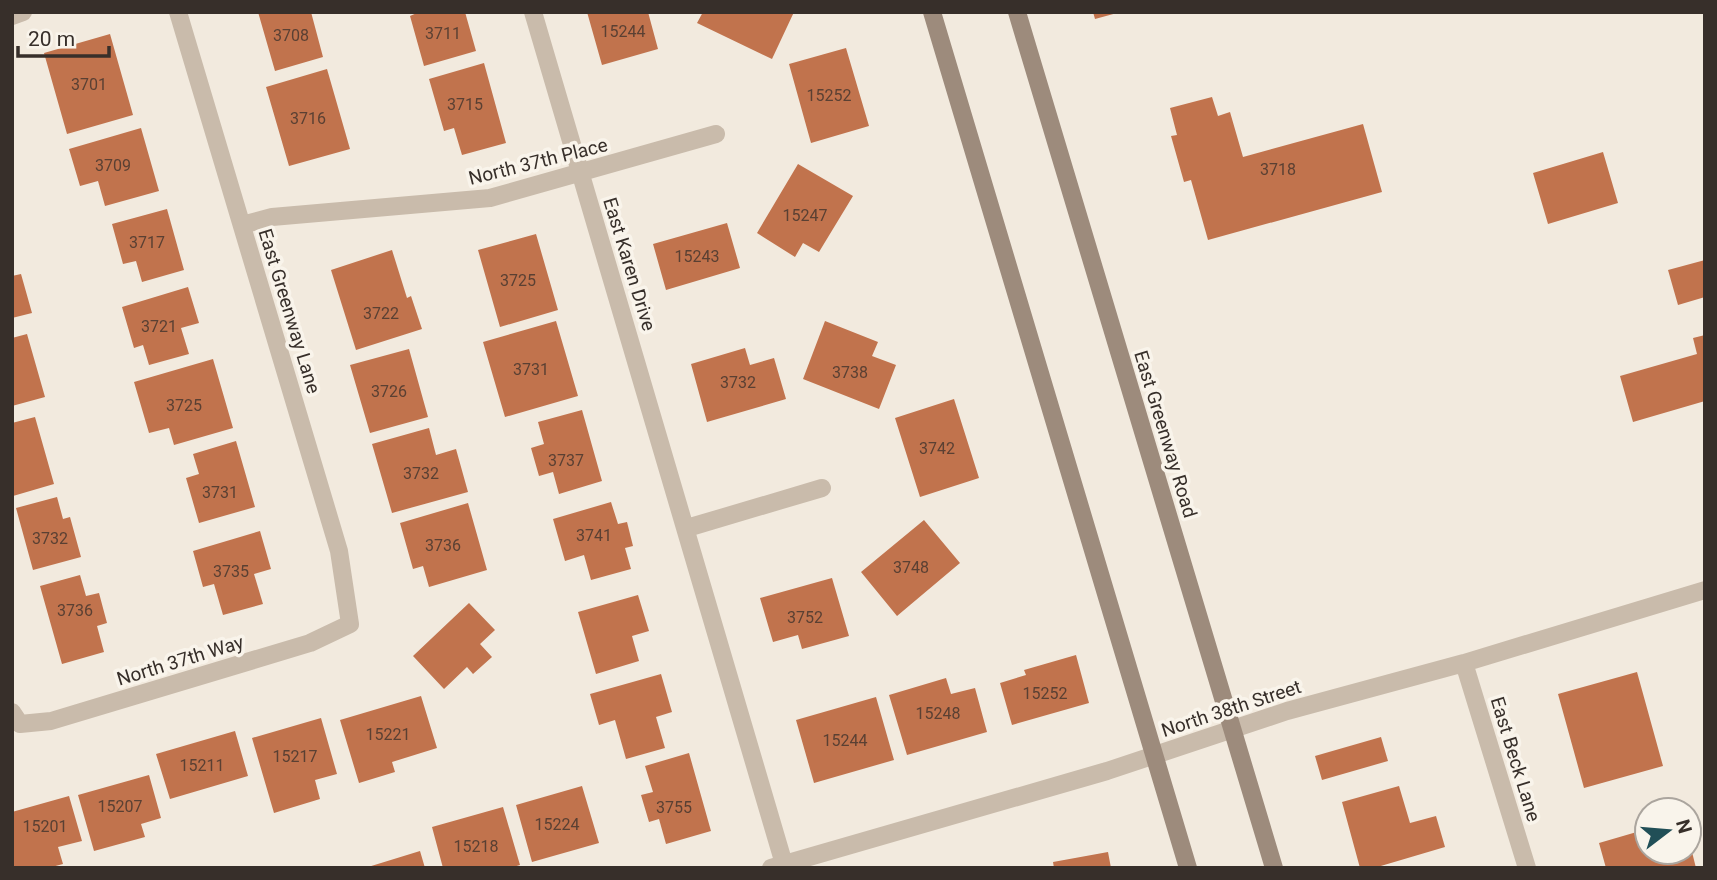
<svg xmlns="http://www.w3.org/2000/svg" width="1717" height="880" font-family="Roboto,sans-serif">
<rect width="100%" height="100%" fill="#f2eade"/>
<path fill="#c1734d" d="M258 12H311L323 57 275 71Z
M419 12H465L476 51 424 66 410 16Z
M587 12H648L658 49 602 65Z
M703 12H794L772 59 697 23Z
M1093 12H1117V13L1095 19Z
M110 34 133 115 67 134 44 53Z
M846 48 869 126 811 143 789 64Z
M484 63 506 143 462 155 454 128 444 131 429 79Z
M327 69 350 149 289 166 266 87Z
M1212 97 1218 116 1230 112 1243 157 1363 124 1382 192 1208 240 1191 180 1184 182 1171 136 1177 135 1170 108Z
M141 128 159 191 105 206 98 181 80 186 69 149Z
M1603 152 1618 203 1548 224 1533 173Z
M798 164 853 196 819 252 803 243 795 257 757 233Z
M167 209 184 270 142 282 136 261 123 264 112 224Z
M727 223 740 268 666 290 653 244Z
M536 234 558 310 500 327 478 250Z
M392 250 407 298 411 296 422 329 356 350 331 270Z
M1705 260V297L1678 305 1668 270Z
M21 274 32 313 12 318V276Z
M188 287 199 323 181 328 189 354 149 365 143 345 134 348 122 307Z
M556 321 578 396 505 417 483 342Z
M825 321 878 342 872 356 896 365 879 409 803 379Z
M27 334 45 397 12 406V338Z
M1705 335V401L1633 422 1620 376 1697 354 1693 338Z
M745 348 750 365 774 358 786 399 707 422 691 364Z
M409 349 428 417 370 433 350 365Z
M213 359 233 428 174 445 169 428 149 433 134 382Z
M954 399 979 478 920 497 895 418Z
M582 410 602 481 559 494 553 472 539 476 531 448 544 444 538 422Z
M35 417 54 484 13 496 12 423Z
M429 428 436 455 456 449 468 492 392 513 372 444Z
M236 441 255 507 199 523 186 478 199 474 193 454Z
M57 497 63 519 70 517 81 557 33 570 16 508Z
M611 502 618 524 627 522 633 546 625 548 631 569 591 580 584 555 565 561 553 519Z
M468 503 487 570 429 587 423 566 413 569 400 523Z
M924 520 960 563 897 616 861 572Z
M260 531 271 569 254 574 263 604 223 615 214 584 203 587 193 551Z
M80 575 86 596 99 593 107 623 97 626 104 652 62 664 40 586Z
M832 578 849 636 802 649 798 635 773 642 760 598Z
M638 595 649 631 632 636 639 661 596 674 578 612Z
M469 603 495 630 480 644 492 657 473 674 467 667 444 689 413 656Z
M1076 655 1089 703 1012 725 1000 683 1026 675 1024 670Z
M1637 672 1663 766 1584 788 1558 694Z
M661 674 672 712 656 717 665 748 626 759 615 720 599 725 590 694Z
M946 678 951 694 975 688 987 732 907 755 889 695Z
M421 696 437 748 392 762 395 772 359 783 340 720Z
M876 697 894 760 814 783 796 720Z
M321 718 337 774 315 780 320 799 274 813 252 738Z
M235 731 248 776 170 799 156 754Z
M1381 737 1388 761 1322 780 1315 756Z
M689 753 711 831 666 844 659 819 649 822 641 795 653 792 645 766Z
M149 775 161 818 141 824 145 837 94 851 78 795Z
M582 786 599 843 532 862 516 805Z
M1399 786 1410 823 1436 816 1445 847 1374 868H1360L1342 802Z
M69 796 82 841 58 847 63 864 48 868H12V812Z
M503 807 520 865 510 868H443L432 827Z
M1647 829V852H1689L1690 844 1696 868H1606L1599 843Z
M420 851 425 868H368V867Z
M1108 852 1111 868H1054L1053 862Z"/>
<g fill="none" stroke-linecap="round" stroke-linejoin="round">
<path stroke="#c9bbab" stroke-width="18" d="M533 12 784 864
M12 16 23 12
M242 225 272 217 490 198 716 134
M687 528 822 488
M1464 663 1527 868
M12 712 20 724 51 721 310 643 350 624 339 551 178 12
M771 868 1107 771 1287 711 1464 663 1705 590"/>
<path stroke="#9d8b7c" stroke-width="18" d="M932 12 1188 868
M1017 12 1274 868"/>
</g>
<g text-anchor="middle" stroke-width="7" stroke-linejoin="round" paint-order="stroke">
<g font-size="16" fill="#5a4033">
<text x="623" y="37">15244</text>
<text x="443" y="39">3711</text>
<text x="291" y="41">3708</text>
<text x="89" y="90">3701</text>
<text x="829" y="101">15252</text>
<text x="465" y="110">3715</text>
<text x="308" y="124">3716</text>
<text x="113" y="171">3709</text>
<text x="1278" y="175">3718</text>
<text x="805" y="221">15247</text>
<text x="147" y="248">3717</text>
<text x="697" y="262">15243</text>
<text x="518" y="286">3725</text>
<text x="381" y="319">3722</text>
<text x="159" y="332">3721</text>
<text x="531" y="375">3731</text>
<text x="850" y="378">3738</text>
<text x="738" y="388">3732</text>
<text x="389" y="397">3726</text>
<text x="184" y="411">3725</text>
<text x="937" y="454">3742</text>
<text x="566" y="466">3737</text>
<text x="421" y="479">3732</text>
<text x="220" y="498">3731</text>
<text x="594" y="541">3741</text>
<text x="50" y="544">3732</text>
<text x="443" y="551">3736</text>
<text x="911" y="573">3748</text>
<text x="231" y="577">3735</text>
<text x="75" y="616">3736</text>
<text x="805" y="623">3752</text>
<text x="1045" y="699">15252</text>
<text x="938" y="719">15248</text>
<text x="388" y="740">15221</text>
<text x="845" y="746">15244</text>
<text x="295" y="762">15217</text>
<text x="202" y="771">15211</text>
<text x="120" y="812">15207</text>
<text x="674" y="813">3755</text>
<text x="557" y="830">15224</text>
<text x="45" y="832">15201</text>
<text x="476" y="852">15218</text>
</g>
<g font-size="19" fill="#372f2a" stroke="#f9f4eb">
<text transform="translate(538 161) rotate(-14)" y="7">North 37th Place</text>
<text transform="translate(630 264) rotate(73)" y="7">East Karen Drive</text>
<text transform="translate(290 311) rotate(73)" y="7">East Greenway Lane</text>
<text transform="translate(1166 434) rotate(73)" y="7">East Greenway Road</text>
<text transform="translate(180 660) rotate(-17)" y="7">North 37th Way</text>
<text transform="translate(1231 708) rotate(-18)" y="7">North 38th Street</text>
<text transform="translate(1516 759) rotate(73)" y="7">East Beck Lane</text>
</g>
</g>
<rect width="1717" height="880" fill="none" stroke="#372f2a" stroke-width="28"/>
<g transform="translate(1668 831) rotate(74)"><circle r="33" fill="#f9f4eb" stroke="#aba59e" stroke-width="2"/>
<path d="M0-5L12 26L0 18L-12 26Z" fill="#214f57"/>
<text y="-10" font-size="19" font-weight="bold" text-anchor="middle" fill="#372f2a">N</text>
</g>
<path d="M18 46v10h91v-10" fill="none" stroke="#372f2a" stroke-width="3.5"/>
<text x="28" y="46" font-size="21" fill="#372f2a" stroke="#f9f4eb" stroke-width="5" paint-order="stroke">20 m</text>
</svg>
